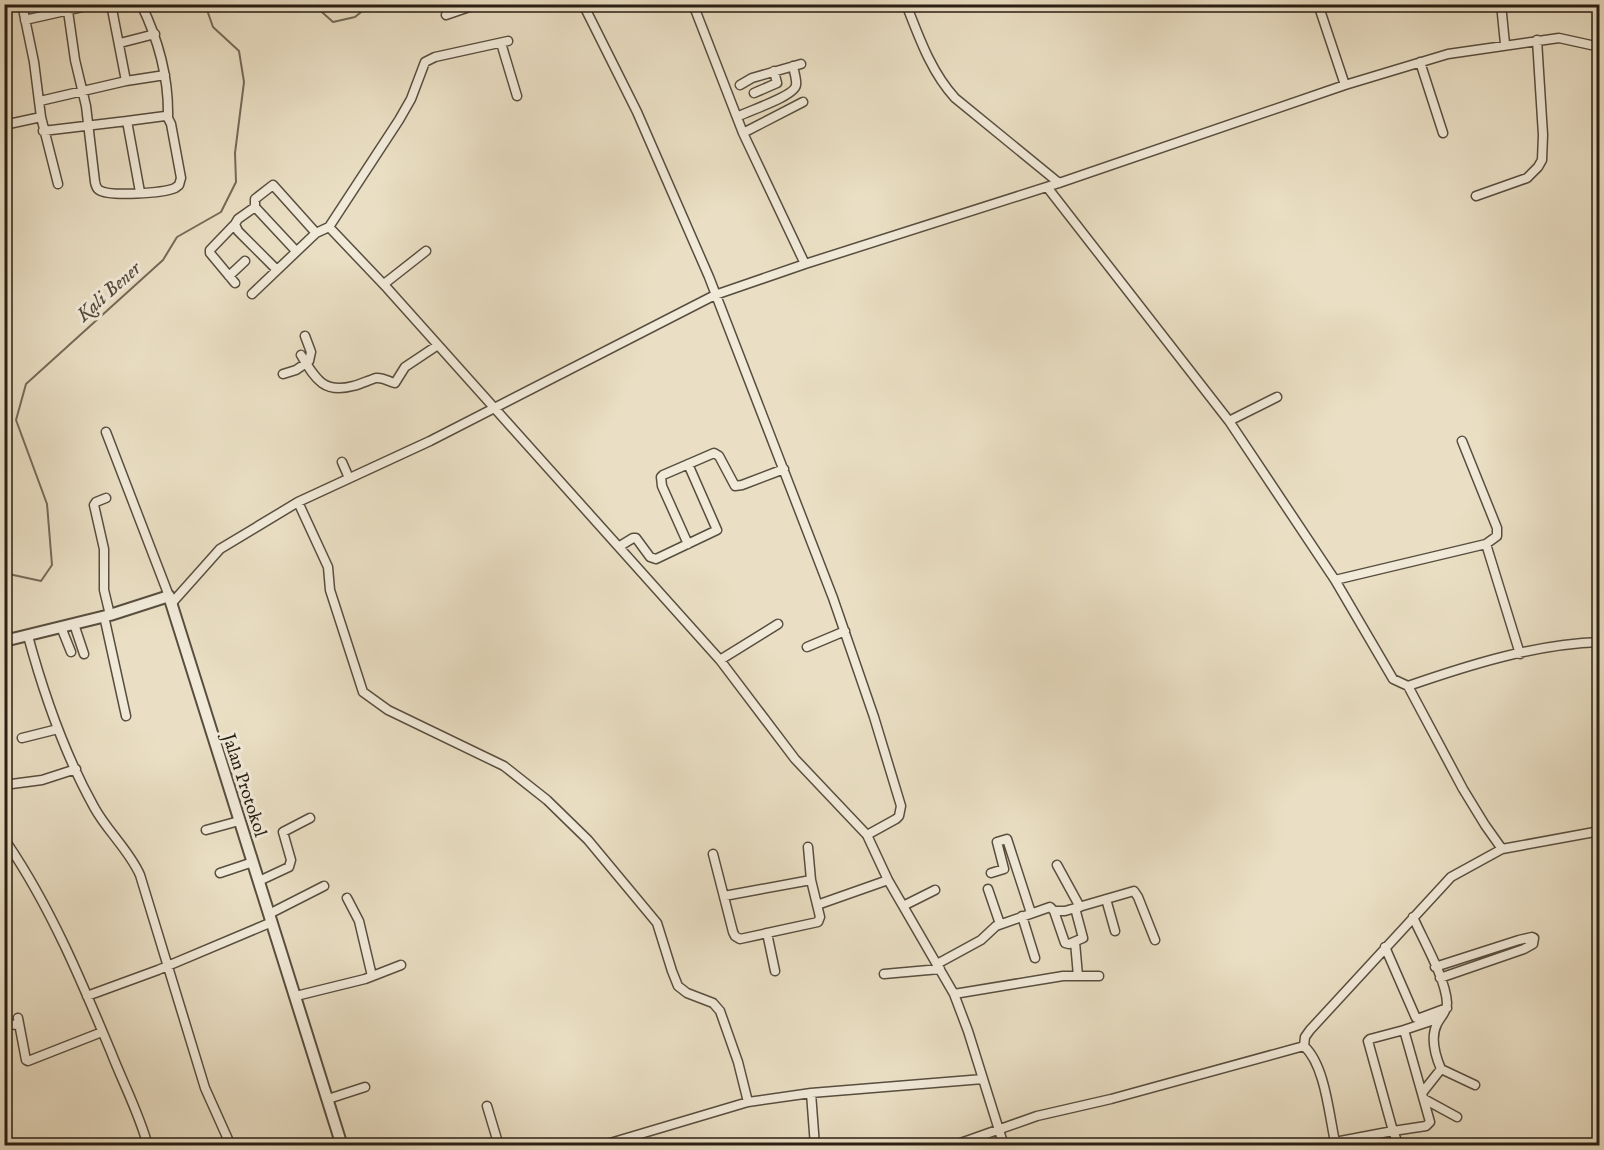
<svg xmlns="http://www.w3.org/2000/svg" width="1604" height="1150" font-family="'IM FELL English',serif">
<rect width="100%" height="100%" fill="#eadfc4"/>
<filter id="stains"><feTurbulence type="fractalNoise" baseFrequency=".00333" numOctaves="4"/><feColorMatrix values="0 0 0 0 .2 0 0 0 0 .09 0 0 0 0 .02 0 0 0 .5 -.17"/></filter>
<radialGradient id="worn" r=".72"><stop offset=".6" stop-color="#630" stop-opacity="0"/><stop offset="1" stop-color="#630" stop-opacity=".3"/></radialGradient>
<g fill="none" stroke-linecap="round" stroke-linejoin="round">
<path stroke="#756a59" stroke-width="2" d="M313 4 333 22 355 17 371 4
M4 573 41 581 52 565 47 504 16 420 26 384 163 260 177 237 221 212 236 182 235 153 244 82 239 51 213 27 207 10 215 4"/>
<g stroke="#584e3f" stroke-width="11">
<path id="minor" d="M67 4 75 60 86 106 95 182C96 186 96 188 99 190 109 197 164 193 175 188L179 185 181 178 171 124 168 118 165 116 127 121
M141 4C159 41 169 77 168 118
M583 4 637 112 709 277 833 598 874 717 901 806 899 816 896 819 867 835 888 880 954 994 968 1031 1004 1146
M693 4 743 133 805 264
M906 4C919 37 931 72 955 98L1059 183
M1318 4 1345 85
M1501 4 1505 44
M446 15 478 4
M25 20 96 4
M120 43 155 34
M501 43 517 96
M1420 62 1443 133
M126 81 165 75
M740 85 752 78 801 64
M754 93 777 83 774 71
M40 101 126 81 111 4
M41 117 58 184
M737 117C748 111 795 96 796 85 797 80 794 72 793 66
M4 125 41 117 34 62 22 4
M43 131 127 121 140 192
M743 133 803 102
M1476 196 1527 178 1538 167 1542 160 1543 135 1537 40
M255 207V199L273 185 316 233
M235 224 210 250V253L235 283
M329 227 387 288 720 660 795 759 867 835
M276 269 238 231 235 224 238 219 255 207 296 251
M229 276 245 261
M384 284 426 251
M252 294 316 233 329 227 399 120 411 99 425 62 435 57 508 41
M301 355C315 378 323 394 353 386 361 384 369 380 376 378 383 377 389 382 395 383L405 367 438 345
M283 374 296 370 309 361 311 352 305 336
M1229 421 1277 397
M106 432 169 596
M342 462 349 478
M106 498 96 502 94 505 104 549V590L110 615
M298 502 328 567 330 590 363 692 388 710 504 766 547 800 588 840 657 923 672 971 678 986 687 993 713 1003 720 1011 738 1062 748 1102
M688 544 662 486 661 477 663 475 714 453 719 456 735 486 742 485 784 469
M1486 544 1520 654
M620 546 633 538H636L650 557 656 559 717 530 688 464
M1335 580 1486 544 1497 536V528L1462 441
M171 604 220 549 298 502 430 441 715 295 805 264 1059 183 1345 85 1448 54 1559 38 1600 47
M104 616 126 716
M74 624 84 654
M61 627 71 652
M28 636C44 695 64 753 94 807 107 831 129 850 140 875L205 1088 231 1146
M807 647 845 631
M720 660 778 624
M1408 686C1469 665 1535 644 1600 642
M22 738 58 729
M4 785 42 780 76 769
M206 830 239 821
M4 844 7 843C51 908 81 980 111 1052 123 1083 139 1113 148 1146
M1502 849 1600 831
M713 854 733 932 735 936 740 939 818 922 820 917 811 880 808 847
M1057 865 1080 907
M220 873 253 862
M991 873 1004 869 997 842 1007 839 1031 913
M259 881 289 867 291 860 283 832 310 818
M988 889 1000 924
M724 896 811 880
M347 898 359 921 372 976
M1106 899 1115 931
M817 905 888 880
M903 906 935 890
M1054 911 1065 943 1069 944 1083 938 1075 908
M269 914 324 886
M1022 916 1035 958
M1413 917C1423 940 1446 979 1447 1003 1447 1012 1441 1016 1437 1024 1430 1038 1435 1055 1441 1069
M767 933 775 971
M1075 942 1078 976
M1385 947 1416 1018H1420L1447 1008
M937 964 981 940 996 926 1050 907 1054 911H1065L1134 891 1138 897 1155 940
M1435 967 1519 940 1532 937 1534 938 1533 944 1524 949 1440 978
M884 974 940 969
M954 994 1063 976H1099
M87 996 158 970 272 922
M296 996 365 979 401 965
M18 1018 26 1060 28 1061 102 1032
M4 1024 19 1025
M1404 1030 1430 1122 1426 1126 1393 1131 1368 1041 1370 1039Z
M1404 1030 1440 1018
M1304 1046C1325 1065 1329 1114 1335 1142L1393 1131 1399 1146
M811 1093 815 1146
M1422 1093 1441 1069 1475 1085
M328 1099 365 1087
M1424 1099 1457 1117
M487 1106 499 1146
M600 1146 748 1102 811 1093 983 1079
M952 1146 1037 1116 1111 1099 1304 1046 1305 1037 1310 1030 1451 877 1502 849 1485 825 1463 789 1408 686 1393 679 1335 580 1229 421 1047 187"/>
</g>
<g stroke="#584e3f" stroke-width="14">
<path id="tertiary" d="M4 641 110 615 169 596 342 1146"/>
</g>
<use href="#minor" stroke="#f1ead9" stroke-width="8"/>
<use href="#tertiary" stroke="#f1ead9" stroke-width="10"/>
</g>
<g text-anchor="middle" stroke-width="6" stroke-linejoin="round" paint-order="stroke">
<g font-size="18" fill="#281e13" stroke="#f1ead9">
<text transform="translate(245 785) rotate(72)" y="6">Jalan Protokol</text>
</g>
<g font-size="20" font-style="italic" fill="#554a3c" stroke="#f1ead9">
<text transform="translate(108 291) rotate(-42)" y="7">Kali Bener</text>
</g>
</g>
<rect width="1604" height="1150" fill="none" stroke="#eadfc4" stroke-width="24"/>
<rect x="6" y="6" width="1592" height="1138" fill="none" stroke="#281e13" stroke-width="3"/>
<rect x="12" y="12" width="1580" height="1126" fill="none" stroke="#281e13" stroke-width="1.5"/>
<rect width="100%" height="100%" filter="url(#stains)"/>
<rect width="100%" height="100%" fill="url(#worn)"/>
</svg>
